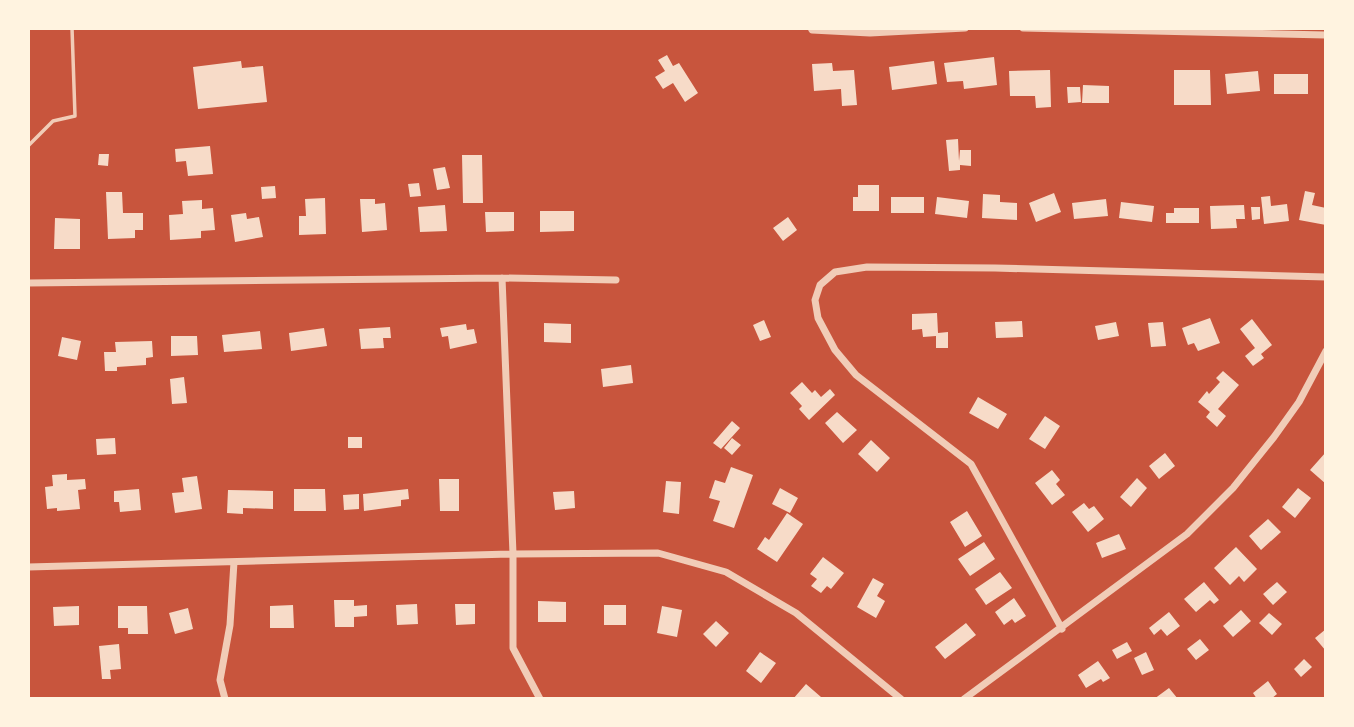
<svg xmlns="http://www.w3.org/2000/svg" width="1354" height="727" font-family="'PT Sans',sans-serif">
<rect width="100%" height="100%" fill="#c8553d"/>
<path fill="#f7dbc8" d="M667 55 673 66 679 63 698 93 685 102 673 83 663 89 655 77 665 71 658 60Z
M994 57 997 85 964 89 963 81 947 82 944 63Z
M241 61 242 68 263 66 267 102 198 109 193 67Z
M934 61 937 84 892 90 889 67Z
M832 63 833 71 854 70 857 105 842 106 841 89 814 91 812 64Z
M1050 70 1051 107 1036 108 1035 96H1010L1009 71Z
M1174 70H1210L1211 105H1174Z
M1258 71 1260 91 1227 94 1225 74Z
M1274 74H1308V94H1274Z
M1083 85 1109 86V103H1082Z
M1067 87H1080L1081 102 1068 103Z
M958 139 959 161 960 150H971V166L960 165V170L949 171 946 140Z
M210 146 213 174 188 176 186 161 176 162 175 149Z
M99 154H109L108 166 98 165Z
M462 155H482L483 203H463Z
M445 167 450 188 437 190 433 169Z
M419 183 421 196 410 197 408 184Z
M858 185H879V211H853V197H858Z
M275 186 276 198 262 199 261 187Z
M1305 191 1315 193 1312 205 1326 208V225L1299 220Z
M106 192H122L123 213H143V230H135V238L108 239Z
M1054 193 1061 212 1036 222 1029 203Z
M983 194 1000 195V202L1017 203V220L982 218Z
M1270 196 1271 206 1287 204 1289 221 1264 224 1261 197Z
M891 197H924V213H891Z
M937 197 969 201 967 218 935 214Z
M325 198 326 234 299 235V216H306L305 199Z
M360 199H375V204L385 203 387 230 362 232Z
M1106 199 1108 216 1074 219 1072 203Z
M202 200V209L213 208 215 230 201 231V238L170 240 169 215 183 214 182 201Z
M1121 202 1154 206 1152 222 1119 218Z
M445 205 447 231 420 232 418 207Z
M1244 205 1245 219H1236L1237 228 1211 229 1210 206Z
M1251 207H1260V219L1252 220Z
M1174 208H1199V223H1166V213H1174Z
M540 211H574V231L540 232Z
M485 212H514V231L486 232Z
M246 213 247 219 259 217 263 237 235 242 231 215Z
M788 217 797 230 783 241 773 228Z
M55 218 80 219V249H54Z
M937 313 938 333 948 332V348H936V336L923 337 922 329 912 330V314Z
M1210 318 1220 343 1198 351 1194 343 1188 345 1182 328Z
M1252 319 1272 345 1261 354 1264 358 1253 366 1245 356 1255 348 1240 329Z
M764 320 771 337 760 341 753 325Z
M1022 321 1023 337 996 338 995 322Z
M1116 322 1119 336 1098 340 1095 326Z
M1163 322 1166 346 1151 347 1148 323Z
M544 323 571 324V343L544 342Z
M466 324 467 330 474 329 477 343 450 349 448 336 442 337 440 328Z
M390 327 391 338H383L384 348 361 349 359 329Z
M324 328 327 346 291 351 289 333Z
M260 331 262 349 224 352 222 335Z
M171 336H197L198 355 171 356Z
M62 337 81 341 77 360 58 356Z
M152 341 153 357 146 358V365L117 367V371H105L104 352H116L115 342Z
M631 365 633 383 603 387 601 369Z
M1223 371 1239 385 1218 409 1226 416 1217 427 1206 417 1210 412 1198 402 1207 391 1209 394 1220 382 1216 378Z
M184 377 187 403 172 404 170 379Z
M802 382 812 393 815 390 821 397 830 389 835 395 809 420 799 409 802 406 790 393Z
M978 397 1007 414 998 429 969 413Z
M837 412 857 430 843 443 825 423Z
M1045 416 1060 426 1045 449 1029 439Z
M732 421 740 428 721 449 713 443Z
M348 437H362V448H348Z
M115 438 116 454 97 455 96 439Z
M732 438 741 445 732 455 724 448Z
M871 440 890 458 877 472 858 454Z
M1326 452V484L1310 470Z
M1165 453 1175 466 1159 479 1149 466Z
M731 467 753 475 734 528 713 521 720 501 709 498 715 480 725 483Z
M1052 470 1060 480 1056 484 1065 495 1052 505 1035 483Z
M67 474V480L85 479 86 489 78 490 80 509 57 511V508L47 509 45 487 53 486 52 475Z
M197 476 202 509 175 513 172 493 184 492 182 478Z
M1137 478 1147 488 1131 507 1120 497Z
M439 479H459V511H440Z
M666 481 681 482 679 514 663 512Z
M780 488 798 498 790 513 772 504Z
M1298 488 1311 498 1295 518 1282 507Z
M139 489 141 510 120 512 119 502H114V491Z
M294 489H325L326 511H294Z
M408 489 409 499 401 500V506L364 511 363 494Z
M228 490 273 491V509L243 508V514L227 513Z
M574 491 575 508 555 510 553 492Z
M359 494V509L344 510 343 495Z
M1084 503 1089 509 1094 506 1104 519 1088 532 1072 512Z
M967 511 982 536 965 547 950 522Z
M787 513 803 524 777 562 757 549 765 537 769 540Z
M1268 519 1281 532 1261 550 1249 536Z
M1119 534 1126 549 1102 558 1096 543Z
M984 542 995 559 970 576 958 559Z
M1236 547 1257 569 1244 582 1239 576 1230 585 1214 568Z
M823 557 844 573 831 589 827 586 821 593 811 586 817 579 810 574Z
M1000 572 1012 588 986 605 975 589Z
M873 578 884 584 877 596 885 601 876 618 857 607Z
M1204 582 1219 600 1214 604 1210 600 1196 612 1184 599Z
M1277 582 1287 592 1273 605 1263 594Z
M1014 598 1026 616 1015 623 1012 619 1004 625 995 612Z
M334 600H354V606L367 605V616L354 617V627H335Z
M538 601 566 602V622H538Z
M417 604 418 624 397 625 396 605Z
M455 604H475V624L456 625Z
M293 605 294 628H270V606Z
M604 605H626V625H604Z
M79 606V625L54 626 53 607Z
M118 606H147L148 634H128V628H118Z
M662 606 682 610 677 637 657 633Z
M188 608 193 629 175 634 169 613Z
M1241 610 1251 621 1233 637 1223 626Z
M1169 612 1180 626 1167 636 1161 629 1154 635 1149 628Z
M1269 613 1282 624 1272 635 1259 623Z
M716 621 729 633 716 647 703 634Z
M966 623 976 635 945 659 935 647Z
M1326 629V651L1315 638Z
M1200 639 1209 650 1196 660 1187 649Z
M1127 642 1132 651 1117 659 1112 650Z
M119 644 121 669 110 670 111 679H102L99 646Z
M760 652 776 663 761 683 746 671Z
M1146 652 1154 670 1142 675 1134 658Z
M1304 659 1312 667 1301 677 1294 669Z
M1098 661 1110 678 1103 682 1101 679 1086 688 1078 675Z
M1268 681 1277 694 1271 699H1257L1253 693Z
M806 684 821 697 819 699H793Z
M1169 688 1178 699H1154Z"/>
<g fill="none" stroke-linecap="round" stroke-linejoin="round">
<path stroke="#f1ccb7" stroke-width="3.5" d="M28 146 53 121 75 116 72 28"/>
<path stroke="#f1ccb7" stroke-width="7" d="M811 28 812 30 870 33 965 28
M1023 28 1326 35
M502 278 513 554V648L540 699
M28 283 502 278 616 280
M28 567 513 554 658 553 726 572 796 613 901 699
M1062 629 971 464 856 375 835 350 818 318 815 300 820 285 835 272 867 267 995 268 1326 277
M225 699 220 680 230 625 234 562
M964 699 1187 534 1233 488 1274 437 1299 402 1326 351"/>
</g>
<rect width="1354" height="727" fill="none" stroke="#fff3e0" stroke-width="60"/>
</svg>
